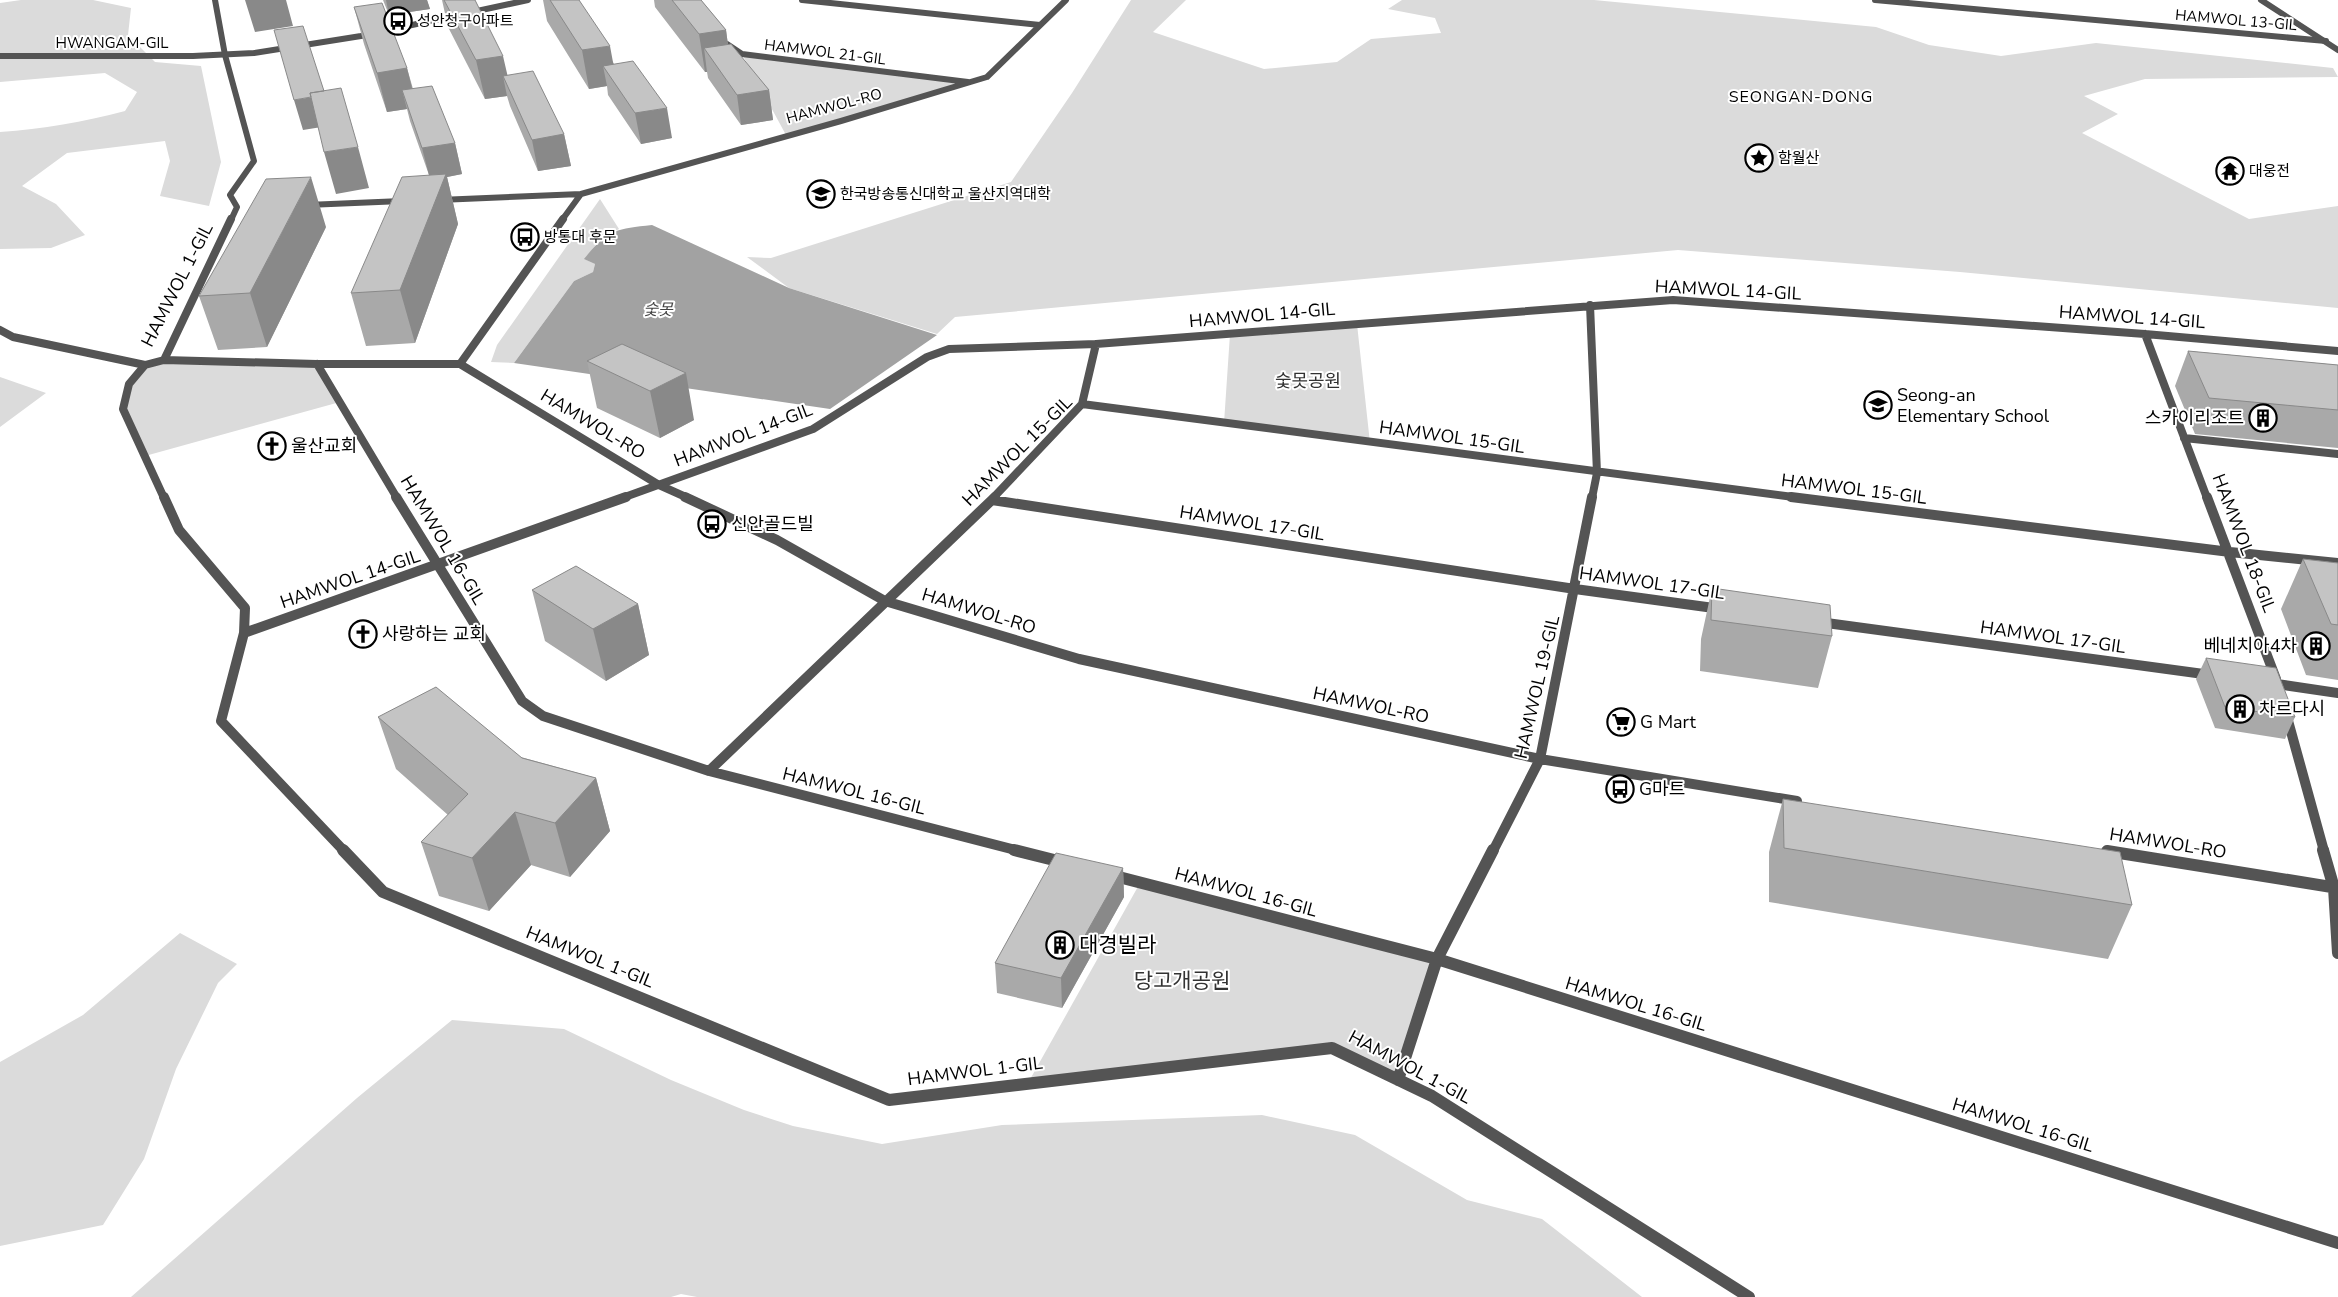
<svg xmlns="http://www.w3.org/2000/svg" width="2338" height="1297" font-family="'Nunito Sans','Noto Sans KR',sans-serif">
<rect width="100%" height="100%" fill="#fff"/>
<path fill="#dbdbdb" d="M21 0H93L131 8 128 35 155 62 201 66 221 162 209 206 160 196 170 161 165 141 67 153 22 186 56 204 85 235 51 248 0 249V132C43 129 83 122 125 111L137 92 105 73 0 82V3Z
M1131 0H1186L1153 32 1264 69 1337 62 1371 39 1441 33 1435 18 1388 9 1402 0H1594L1876 27 1929 45 2001 56 2096 43 2333 68 2338 77 2145 79 2084 96 2118 114 2082 133 2249 219 2338 206V308L1960 272 1678 250 955 317 937 334 789 288 747 257 771 258 1011 182 1072 93Z
M742 54 973 82 786 135Z
M600 199 619 229 600 239 585 259 595 264 593 272 574 281 514 363 491 362 497 345Z
M1357 324 1370 443 1224 423 1230 334Z
M164 360 317 364 340 402 145 456 123 409 129 384 145 365Z
M0 377 46 393 0 427Z
M1140 883 1437 959 1400 1074 1332 1048 1028 1083Z
M180 933 237 964 218 983 176 1069 144 1159 103 1225 0 1246V1062L83 1015Z
M452 1020 564 1029 671 1080 744 1110 793 1126 882 1144 1002 1125 1262 1115 1355 1135 1467 1200 1542 1219 1642 1297H697L681 1294 671 1297H131L357 1098Z"/>
<path fill="#a2a2a2" d="M652 225 789 288 937 335 830 409 514 363 574 281 593 272 595 264 584 259C608 229 616 229 652 225Z"/>
<g fill="none" stroke-linecap="round" stroke-linejoin="round">
<path stroke="#545454" stroke-width="6" d="M215 0 225 55 254 161 230 195 237 207 231 220
M802 0 1040 25
M1875 0 2326 41
M727 44 742 54 968 82
M439 200 581 194
M307 205 402 201
M562 220 581 194 841 121 987 77 1066 0"/>
<path stroke="#545454" stroke-width="8" d="M1590 305 1597 473 1592 498
M0 330 13 337 145 365
M2145 334 2207 498
M164 360 231 219
M317 364 397 498
M460 364 563 219
M1082 404 1801 498
M2184 438 2338 454
M164 498 123 409 129 384 145 365 164 360 317 364H460L659 485 688 498
M622 498 813 429 927 357 949 349 1096 344 1673 300 2145 334 2338 351
M993 498 1082 404 1096 344"/>
<path stroke="#545454" stroke-width="10" d="M164 497 179 530 245 608 244 633 221 721 344 851
M396 497 522 701 543 716 709 771 1019 851
M685 497 777 540 885 601 1079 659 1540 759 1797 801
M1791 497 2230 552 2338 563
M2207 497 2276 679
M992 500 1575 589 1721 609
M1819 622 2211 675
M244 633 626 497
M2270 683 2338 693
M2287 717 2324 851
M709 771 995 497
M1493 851 1540 759 1592 497"/>
<path stroke="#545454" stroke-width="12" d="M343 850 383 892 889 1100 1332 1048 1432 1096 1749 1297
M1014 850 1066 863
M2323 850 2334 888 2338 953
M2107 851 2338 888
M1111 875 1437 959 2338 1243
M1398 1080 1437 959 1493 850"/>
<path stroke="#545454" stroke-width="6" d="M2261 0 2338 50
M0 56H193L254 53 361 36 528 0"/>
</g>
<path fill="#a9a9a9" d="M383 0H427L430 9 389 15Z
M442 0H475L507 75 564 134 571 166 538 171 510 106 507 96 485 99 448 27Z
M543 0H579L614 64 672 138 641 144 608 95 607 86 589 89 547 21Z
M654 0H701L726 30 728 45 769 90 773 120 741 125 708 78 707 72H705L655 7Z
M354 7 407 68 413 89 455 143 462 174 447 177 458 224 415 343 366 346 351 293 429 175 410 121 407 109 387 112 364 44Z
M326 227 267 347 218 350 199 296Z
M622 344 694 420 660 438 597 408 587 361Z
M2188 351 2338 365V448L2195 434 2175 386Z
M2303 559 2338 563V680L2306 675 2281 609Z
M1712 588 1832 636 1818 688 1700 671 1701 639Z
M532 590 638 604 649 655 606 681 545 641Z
M2206 658 2295 717 2285 739 2215 728 2196 679Z
M378 717 596 778 610 831 570 877 531 865 489 911 439 896 421 842 448 815 396 769Z
M1783 799 2132 905 2108 959 1769 902V852Z
M1123 868 1124 897 1062 1008 997 993 995 963Z"/>
<path fill="#898989" d="M245 0H286L293 26 255 32Z
M386 0H427L430 9 389 15Z
M726 30 731 68 704 48 707 72H705L699 34Z
M610 46 617 84 603 66 607 86 589 89 582 50Z
M503 56 512 95 503 76 507 96 485 99 476 60Z
M407 68 417 108 402 90 407 109 387 112 377 73Z
M769 90 773 120 741 125 737 95Z
M325 95 334 125 303 130 294 100Z
M667 108 672 138 641 144 635 113Z
M564 134 571 166 538 171 532 140Z
M455 143 462 174 447 177 458 224 415 343 400 290 430 179 422 148Z
M358 147 369 188 336 194 324 152Z
M311 177 326 227 267 347 250 293Z
M686 373 694 420 660 438 650 391Z
M638 604 649 655 606 681 593 629Z
M596 778 610 831 570 877 555 823Z
M515 812 531 865 489 911 472 858Z
M1123 868 1124 897 1062 1008 1061 978Z"/>
<path fill="#c4c4c4" stroke="#898989" d="M444 0H475L503 56 476 60Z
M550 0H579L610 46 582 50Z
M672 0H701L726 30 699 34Z
M382 3 407 68 377 73 354 7Z
M303 26 324 91 310 93 311 97 294 100 274 30Z
M731 44 769 90 737 95 704 48Z
M633 61 667 108 635 113 603 66Z
M533 71 564 134 532 140 503 76Z
M432 86 455 143 422 148 402 90Z
M341 88 358 147 324 152 310 93Z
M446 174 400 290 351 293 402 177Z
M311 177 250 293 199 296 266 179Z
M622 344 686 373 650 391 587 361Z
M2188 351 2338 365V410L2209 398Z
M2303 559 2338 563V625L2331 624Z
M576 566 638 604 593 629 532 590Z
M1712 588 1830 605 1832 636 1711 620Z
M2206 658 2276 668 2295 717 2225 707Z
M436 687 522 758 596 778 555 823 515 812 472 858 421 842 468 794 378 717Z
M1783 799 2120 852 2132 905 1784 848Z
M1056 853 1123 868 1061 978 995 963Z"/>
<defs>
<g id="bus-ring" transform="scale(1.4375)"><circle r="9.5" fill="#fff" stroke="#000" stroke-width="1.5"/><path d="M-5-6H5V4H4V6H2V4H-2V6H-4V4H-5ZM-3.5-4V0h7V-4ZM-3.5 1.2v1.5H-2V1.2ZM2 1.2v1.5H3.5V1.2Z" fill="#000"/></g>
<g id="sight-ring" transform="scale(1.4375)"><circle r="9.5" fill="#fff" stroke="#000" stroke-width="1.5"/><path d="M0-6L1.8-2.2L6-1.7L2.9 1.2L3.7 5.4L0 3.3L-3.7 5.4L-2.9 1.2L-6-1.7L-1.8-2.2Z" fill="#000"/></g>
<g id="temple-ring" transform="scale(1.4375)"><circle r="9.5" fill="#fff" stroke="#000" stroke-width="1.5"/><path d="M0-6L5-2H3V0L6.5 2.5H4V6H1.5V3h-3V6H-4V2.5H-6.5L-3 0V-2H-5Z" fill="#000"/></g>
<g id="university-ring" transform="scale(1.4375)"><circle r="9.5" fill="#fff" stroke="#000" stroke-width="1.5"/><path d="M0-5L7-2L0 1L-7-2ZM-4 1L0 2.5L4 1V4Q0 6-4 4Z" fill="#000"/></g>
<g id="school-ring" transform="scale(1.4375)"><circle r="9.5" fill="#fff" stroke="#000" stroke-width="1.5"/><path d="M0-5L7-2L0 1L-7-2ZM-4 1L0 2.5L4 1V4Q0 6-4 4Z" fill="#000"/></g>
<g id="building-ring" transform="scale(1.4375)"><circle r="9.5" fill="#fff" stroke="#000" stroke-width="1.5"/><path d="M-4-6H4V6H1V3H-1V6H-4ZM-2.5-4.3h1.7v1.8h-1.7ZM.8-4.3h1.7v1.8H.8ZM-2.5-1h1.7V.8h-1.7ZM.8-1h1.7V.8H.8Z" fill="#000"/></g>
<g id="church-ring" transform="scale(1.4375)"><circle r="9.5" fill="#fff" stroke="#000" stroke-width="1.5"/><path d="M-1.2-6h2.4v3.5h3.3v2.4h-3.3V6h-2.4V-.1h-3.3v-2.4h3.3Z" fill="#000"/></g>
<g id="supermarket-ring" transform="scale(1.4375)"><circle r="9.5" fill="#fff" stroke="#000" stroke-width="1.5"/><path d="M-6-5.5h2.5l.6 2H6L4.5 2H-2.5L-4.4-4H-6ZM-1.5 3.2a1.3 1.3 0 1 0 .1 0ZM3 3.2a1.3 1.3 0 1 0 .1 0Z" fill="#000"/></g>
</defs>
<g fill-rule="evenodd">
<use href="#bus-ring" x="398" y="21"/>
<use href="#sight-ring" x="1759" y="158"/>
<use href="#temple-ring" x="2230" y="171"/>
<use href="#university-ring" x="821" y="194"/>
<use href="#bus-ring" x="525" y="237"/>
<use href="#school-ring" x="1878" y="405"/>
<use href="#building-ring" x="2263" y="418"/>
<use href="#church-ring" x="272" y="446"/>
<use href="#bus-ring" x="712" y="524"/>
<use href="#church-ring" x="363" y="634"/>
<use href="#building-ring" x="2316" y="646"/>
<use href="#building-ring" x="2240" y="709"/>
<use href="#supermarket-ring" x="1621" y="722"/>
<use href="#bus-ring" x="1620" y="789"/>
<use href="#building-ring" x="1060" y="945"/>
</g>
<g text-anchor="middle" stroke-width="4" stroke-linejoin="round" paint-order="stroke">
<g font-size="15" fill="#000" stroke="#fff">
<text transform="translate(2236 20) rotate(5)" y="5">HAMWOL 13-GIL</text>
<text x="112" y="48">HWANGAM-GIL</text>
<text transform="translate(825 52) rotate(7)" y="5">HAMWOL 21-GIL</text>
<text transform="translate(834 106) rotate(-15)" y="5">HAMWOL-RO</text>
</g>
<g font-size="15" fill="#000" stroke="#fff" text-anchor="start">
<text x="417" y="26">성안청구아파트</text>
<text x="1778" y="163">함월산</text>
<text x="2249" y="176">대웅전</text>
<text x="840" y="199">한국방송통신대학교 울산지역대학</text>
<text x="544" y="242">방통대 후문</text>
</g>
<g font-size="16" letter-spacing="1" fill="#000" stroke="#fff">
<text x="1801" y="102">SEONGAN-DONG</text>
</g>
<g font-size="16" font-style="italic" fill="#434343" stroke="#fff">
<text x="658" y="315">숯못</text>
</g>
<g font-size="18" fill="#000" stroke="#fff">
<text transform="translate(177 285) rotate(-63)" y="6">HAMWOL 1-GIL</text>
<text transform="translate(1728 290) rotate(3)" y="6">HAMWOL 14-GIL</text>
<text transform="translate(1262 315) rotate(-5)" y="6">HAMWOL 14-GIL</text>
<text transform="translate(2132 317) rotate(4)" y="6">HAMWOL 14-GIL</text>
<text transform="translate(593 424) rotate(31)" y="6">HAMWOL-RO</text>
<text transform="translate(743 435) rotate(-21)" y="6">HAMWOL 14-GIL</text>
<text transform="translate(1452 437) rotate(8)" y="6">HAMWOL 15-GIL</text>
<text transform="translate(1017 451) rotate(-45)" y="6">HAMWOL 15-GIL</text>
<text transform="translate(1854 489) rotate(7)" y="6">HAMWOL 15-GIL</text>
<text transform="translate(1252 523) rotate(9)" y="6">HAMWOL 17-GIL</text>
<text transform="translate(443 540) rotate(59)" y="6">HAMWOL 16-GIL</text>
<text transform="translate(2244 543) rotate(69)" y="6">HAMWOL 18-GIL</text>
<text transform="translate(350 579) rotate(-19)" y="6">HAMWOL 14-GIL</text>
<text transform="translate(1652 583) rotate(8)" y="6">HAMWOL 17-GIL</text>
<text transform="translate(979 611) rotate(17)" y="6">HAMWOL-RO</text>
<text transform="translate(2053 637) rotate(8)" y="6">HAMWOL 17-GIL</text>
<text transform="translate(1537 687) rotate(-77)" y="6">HAMWOL 19-GIL</text>
<text transform="translate(1371 705) rotate(12)" y="6">HAMWOL-RO</text>
<text transform="translate(854 791) rotate(14)" y="6">HAMWOL 16-GIL</text>
<text transform="translate(2168 843) rotate(9)" y="6">HAMWOL-RO</text>
<text transform="translate(1246 892) rotate(15)" y="6">HAMWOL 16-GIL</text>
<text transform="translate(590 957) rotate(22)" y="6">HAMWOL 1-GIL</text>
<text transform="translate(1636 1004) rotate(17)" y="6">HAMWOL 16-GIL</text>
<text transform="translate(1410 1067) rotate(28)" y="6">HAMWOL 1-GIL</text>
<text transform="translate(975 1071) rotate(-7)" y="6">HAMWOL 1-GIL</text>
<text transform="translate(2023 1125) rotate(17)" y="6">HAMWOL 16-GIL</text>
</g>
<g font-size="18" fill="#323232" stroke="#fff">
<text x="1308" y="387">숯못공원</text>
</g>
<g font-size="18" fill="#000" stroke="#fff" text-anchor="start">
<text x="1897" y="401">Seong-an<tspan x="1897" dy="21">Elementary School</tspan></text>
<text x="2244" y="424" text-anchor="end">스카이리조트</text>
<text x="291" y="452">울산교회</text>
<text x="731" y="530">신안골드빌</text>
<text x="382" y="640">사랑하는 교회</text>
<text x="2297" y="652" text-anchor="end">베네치아4차</text>
<text x="2259" y="715">차르다시</text>
<text x="1640" y="728">G Mart</text>
<text x="1639" y="795">G마트</text>
</g>
<g font-size="21" fill="#000" stroke="#fff" text-anchor="start">
<text x="1079" y="952">대경빌라</text>
</g>
<g font-size="21" fill="#323232" stroke="#fff">
<text x="1182" y="988">당고개공원</text>
</g>
</g>
</svg>
